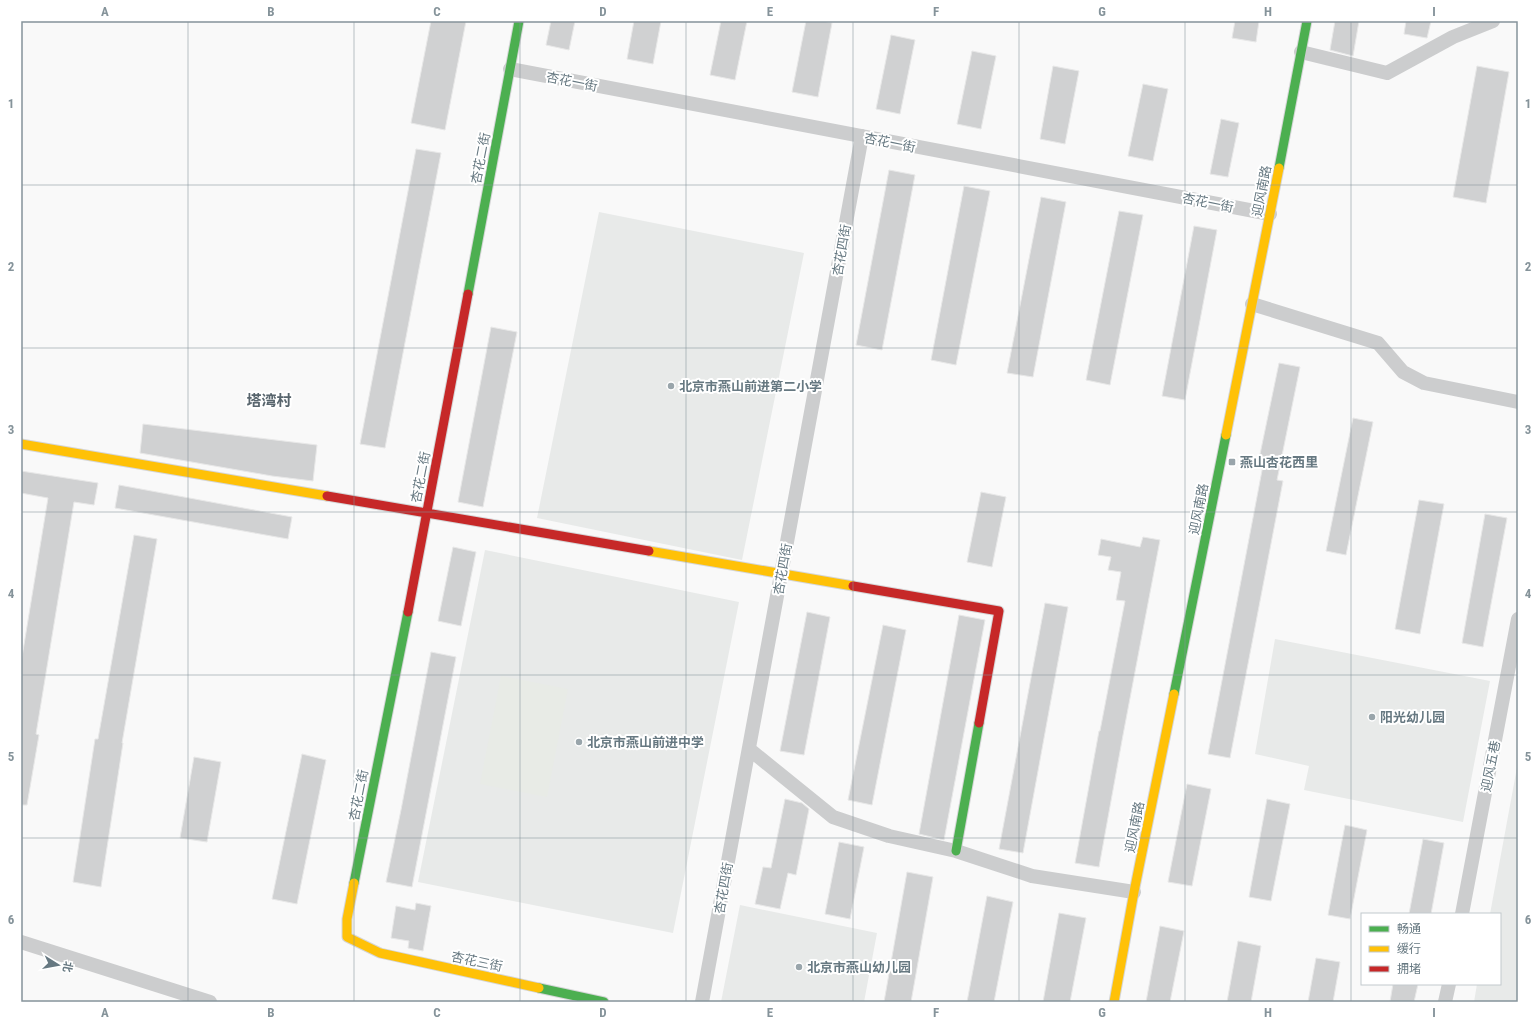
<svg xmlns="http://www.w3.org/2000/svg" width="1539" height="1023" font-family="'Roboto Condensed','Noto Sans SC',sans-serif">
<rect width="100%" height="100%" fill="#f9f9f9"/>
<path fill="#e8eae9" d="M599 212 804 253 742 560 537 518Z
M485 550 739 602 673 933 418 882Z
M1275 639 1490 681 1463 822 1304 790 1309 766 1255 754Z
M1518 762V1002H1474L1477 984H1500V914H1490Z
M740 905 877 933 864 1002H721Z"/>
<path fill="#e8ebe6" d="M501 676 568 689 547 797 480 784Z"/>
<path fill="#d0d1d2" stroke="#e8e8e8" d="M431 21H466L445 130 411 123Z
M551 21H575L569 50 546 45Z
M634 21H661L653 64 627 59Z
M721 21H747L735 80 710 75Z
M806 21H823L832 23 818 97 792 92Z
M1235 21H1259L1256 42 1232 38Z
M1335 21H1359L1353 56 1330 50Z
M1406 21H1431L1427 38 1404 34Z
M891 35 915 40 900 114 876 109Z
M972 51 996 56 981 129 957 124Z
M1053 66 1079 71 1065 144 1040 139Z
M1477 66 1509 72 1486 203 1453 197Z
M1143 84 1168 89 1153 161 1128 156Z
M1221 119 1239 123 1228 177 1210 174Z
M416 149 441 153 385 448 360 444Z
M889 170 915 175 882 350 856 345Z
M964 186 990 191 956 365 931 360Z
M1041 197 1066 202 1033 377 1007 373Z
M1119 211 1143 215 1110 385 1086 380Z
M1194 226 1217 230 1185 400 1162 396Z
M491 327 517 332 483 507 458 502Z
M1279 363 1300 367 1277 480 1283 481 1230 758 1208 754 1264 460 1259 459Z
M1353 418 1373 422 1346 555 1326 551Z
M143 424 317 445 313 481 272 476 140 453Z
M21 471 98 483 94 505 74 502 36 734 39 735 27 805H21V663L48 498 21 493Z
M119 485 292 517 288 539 115 508Z
M981 492 1006 497 992 567 967 562Z
M1419 500 1444 504 1420 634 1395 629Z
M1485 514 1507 518 1483 647 1462 643Z
M134 535 157 539 122 743H123L101 887 73 882 95 739H98Z
M1143 537 1160 540 1123 735 1099 867 1075 863 1099 731H1100L1125 601 1116 600 1121 572 1108 570 1111 557 1098 555 1101 539 1140 547Z
M453 547 476 552 461 626 438 621Z
M1045 603 1068 607 1023 853 999 849Z
M807 612 830 617 804 755 780 751Z
M959 615 985 620 944 840 919 834Z
M883 625 906 630 872 805 848 800Z
M431 652 456 657 412 887 386 882 401 810Z
M302 754 326 760 297 904 272 899Z
M194 757 221 762 207 842 180 838Z
M1187 784 1211 789 1192 886 1168 882Z
M785 799 802 803 809 809 796 875 788 873 780 909 755 904 763 867 771 868Z
M1267 799 1290 804 1271 901 1249 897Z
M1345 825 1367 830 1350 919 1328 915Z
M1423 839 1444 843 1431 914H1409Z
M839 842 864 847 850 919 825 914Z
M907 872 933 877 911 1002H884Z
M987 896 1013 902 994 1002H967Z
M416 903 431 906 423 951 408 948 409 941 391 938 396 906 415 910Z
M1059 913 1086 918 1070 1002H1043Z
M1160 926 1184 931 1170 1002H1146Z
M1238 941 1261 946 1251 1002H1227Z
M1316 958 1340 962 1333 1002H1308Z
M1393 984H1418L1414 1002H1390Z"/>
<g fill="none" stroke-linecap="round" stroke-linejoin="round">
<g stroke="#d5d6d7" stroke-width="11">
<path id="fast" d="M1279 168 1307 21
M468 294 519 21
M1174 694 1226 435
M956 851 979 723
M354 883 408 612
M539 988 604 1002"/>
</g>
<g stroke="#d5d6d7" stroke-width="11">
<path id="slow" d="M1226 435 1279 168
M21 444 327 496
M649 551 853 586
M354 883 347 919V937L380 953 539 988
M1114 1002 1134 892 1174 694"/>
</g>
<g stroke="#d5d6d7" stroke-width="11">
<path id="jam" d="M327 496 649 551
M853 586 999 611 979 723
M408 612 468 294"/>
</g>
<path stroke="#cccdce" stroke-width="14" d="M1301 52 1387 73 1453 37 1493 21
M510 69 1270 214
M1252 304 1378 343 1403 372 1424 383 1518 402
M749 749 833 817 889 836 956 851 1032 876 1134 892
M1462 914 1518 619
M21 942 210 1002
M702 1002 862 136
M1445 1002 1449 984"/>
<use href="#fast" stroke="#4caf50" stroke-width="9"/>
<use href="#slow" stroke="#ffc107" stroke-width="9"/>
<use href="#jam" stroke="#c62828" stroke-width="9"/>
</g>
<path fill="none" stroke="#85939a" stroke-width="1" stroke-opacity="0.55" d="M188 21V1002M354 21V1002M520 21V1002M686 21V1002M853 21V1002M1019 21V1002M1185 21V1002M1351 21V1002M21 185H1518M21 348H1518M21 512H1518M21 675H1518M21 838H1518"/>
<g fill="#99a5ab" stroke="#fff" stroke-width="1.5">
<circle cx="671" cy="386" r="4"/>
<rect x="1228" y="458" width="8" height="8" rx="2"/>
<circle cx="1372" cy="717" r="4"/>
<circle cx="579" cy="742" r="4"/>
<circle cx="799" cy="967" r="4"/>
</g>
<g text-anchor="middle" stroke-width="4" stroke-linejoin="round" paint-order="stroke">
<g font-size="13" fill="#667881" stroke="#fff">
<text transform="translate(572 81) rotate(11)" y="5">杏花一街</text>
<text transform="translate(890 142) rotate(11)" y="5">杏花一街</text>
<text transform="translate(480 158) rotate(-79)" y="5">杏花二街</text>
<text transform="translate(1261 191) rotate(-79)" y="5">迎风南路</text>
<text transform="translate(1208 202) rotate(11)" y="5">杏花一街</text>
<text transform="translate(841 250) rotate(-80)" y="5">杏花四街</text>
<text transform="translate(420 477) rotate(-79)" y="5">杏花二街</text>
<text transform="translate(1198 509) rotate(-79)" y="5">迎风南路</text>
<text transform="translate(782 569) rotate(-80)" y="5">杏花四街</text>
<text transform="translate(1490 766) rotate(-79)" y="5">迎风五巷</text>
<text transform="translate(358 795) rotate(-79)" y="5">杏花二街</text>
<text transform="translate(1134 827) rotate(-79)" y="5">迎风南路</text>
<text transform="translate(723 888) rotate(-80)" y="5">杏花四街</text>
<text transform="translate(477 961) rotate(12)" y="5">杏花三街</text>
</g>
<g font-size="13" font-weight="bold" fill="#667881" stroke="#fff" text-anchor="start">
<text x="679" y="391">北京市燕山前进第二小学</text>
<text x="1240" y="467">燕山杏花西里</text>
<text x="1380" y="722">阳光幼儿园</text>
<text x="587" y="747">北京市燕山前进中学</text>
<text x="807" y="972">北京市燕山幼儿园</text>
</g>
<g font-size="15" font-weight="bold" fill="#58656d" stroke="#fff">
<text x="269" y="406">塔湾村</text>
</g>
</g>
<rect width="1539" height="1023" fill="none" stroke="#ffffff" stroke-width="44"/>
<rect x="1361" y="913" width="140" height="72" fill="#ffffff" stroke="#c2c9cd"/>
<rect x="1369" y="926" width="20" height="6" fill="#4caf50" stroke="#c2c9cd"/>
<text x="1397" y="933" font-size="12" fill="#667881">畅通</text>
<rect x="1369" y="946" width="20" height="6" fill="#ffc107" stroke="#c2c9cd"/>
<text x="1397" y="953" font-size="12" fill="#667881">缓行</text>
<rect x="1369" y="966" width="20" height="6" fill="#c62828" stroke="#c2c9cd"/>
<text x="1397" y="973" font-size="12" fill="#667881">拥堵</text>
<g transform="translate(58 965) rotate(101)" stroke="#ffffff" stroke-width="3" paint-order="stroke">
<path d="M0-3L7 15L0 10L-7 15Z" fill="#667881"/>
<text y="-6" font-size="11" font-weight="bold" text-anchor="middle" fill="#667881">北</text>
</g>
<rect x="22" y="22" width="1495" height="979" fill="none" stroke="#85939a" stroke-width="1.5"/>
<g font-size="13" text-anchor="middle" font-weight="bold" fill="#85939a">
<text x="105" y="16">A</text>
<text x="271" y="16">B</text>
<text x="437" y="16">C</text>
<text x="603" y="16">D</text>
<text x="770" y="16">E</text>
<text x="936" y="16">F</text>
<text x="1102" y="16">G</text>
<text x="1268" y="16">H</text>
<text x="1434" y="16">I</text>
<text x="11" y="108">1</text>
<text x="1528" y="108">1</text>
<text x="11" y="271">2</text>
<text x="1528" y="271">2</text>
<text x="11" y="434">3</text>
<text x="1528" y="434">3</text>
<text x="11" y="598">4</text>
<text x="1528" y="598">4</text>
<text x="11" y="761">5</text>
<text x="1528" y="761">5</text>
<text x="11" y="924">6</text>
<text x="1528" y="924">6</text>
<text x="105" y="1017">A</text>
<text x="271" y="1017">B</text>
<text x="437" y="1017">C</text>
<text x="603" y="1017">D</text>
<text x="770" y="1017">E</text>
<text x="936" y="1017">F</text>
<text x="1102" y="1017">G</text>
<text x="1268" y="1017">H</text>
<text x="1434" y="1017">I</text>
</g>
</svg>
